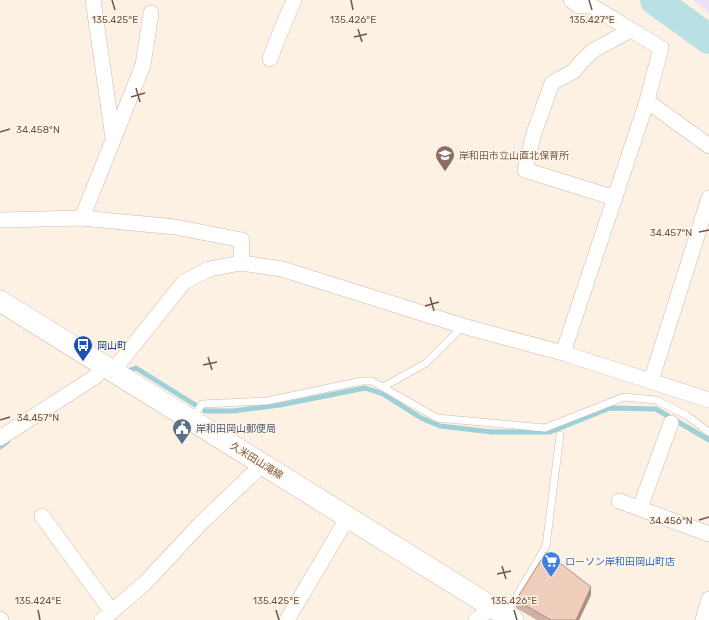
<svg xmlns="http://www.w3.org/2000/svg" width="709" height="620" font-family="Rubik,'Noto Sans JP',sans-serif">
<rect width="100%" height="100%" fill="#fcf1e3"/>
<path fill="#eee0f8" d="M693 0H709V13Z"/>
<g fill="none" stroke-linecap="round" stroke-linejoin="round">
<path stroke="#9ed0d7" stroke-width="5" d="M124 372 136 368 205 411H233L280 405 365 388 383 394 421 418 440 426 492 432H550L610 408 656 409 709 440
M0 447 8 441"/>
<path stroke="#b8e0e5" stroke-width="30" d="M655 0 709 39"/>
<g stroke="#cfbaad" stroke-width="8">
<path id="lane" d="M383 387 426 363 463 326
M192 419 202 404 267 401 362 381H372L437 418 545 428 624 397 656 400 686 415 709 432
M507 613 546 546 560 435"/>
</g>
<g stroke="#cfbaad" stroke-width="16">
<path id="street" d="M93 0 113 138
M270 59 280 33 294 0
M647 101 709 146
M615 198 525 170 534 133 552 83 574 71 581 62 594 50 631 30
M82 218 175 227 242 240 241 263
M0 220 82 218 143 65 151 13
M563 353 647 101 661 48 592 6H579L571 0
M113 371 184 282 209 269 241 263 282 269 463 326 563 353 709 400
M651 381 709 198
M0 438 95 377 105 365
M619 501 709 534
M640 508 671 423
M42 516 112 612
M0 619 1 620
M102 620 145 583 201 523 263 464
M287 620 348 517
M476 620 493 607
M703 620 709 599"/>
</g>
<g stroke="#d2baaa" stroke-width="22">
<path id="secondary" d="M0 301 513 620"/>
</g>
<use href="#lane" stroke="#fff" stroke-width="7"/>
<use href="#street" stroke="#fff" stroke-width="15"/>
<use href="#secondary" stroke="#fff" stroke-width="21"/>
</g>
<path fill="#cfb1a1" d="M591 595 579 620H537L516 608V600Z"/>
<path fill="#a99083" d="M591 587V595L579 620H576Z"/>
<path fill="#f1cebb" stroke="#a99083" d="M546 552 591 587 576 620H551L516 600Z"/>
<path fill="none" stroke="#735649" stroke-width="1.5" d="M112 0 115 10M351 0 353 10M589 0 592 10M358 29 362 42M354 37 367 34M136 88 140 102M131 97 145 93M0 132 10 129M699 232 709 230M430 297 434 311M425 306 439 302M208 357 212 370M203 365 217 362M0 420 10 417M699 520 709 517M502 566 506 579M497 574 511 571M38 610 40 620M276 610 279 620M514 610 517 620"/>
<defs>
<g id="school-pin" transform="scale(1)"><path d="M0 17L-7.5 6A9.5 9.5 0 1 1 7.5 6Z" fill="#8d6e63" stroke="#fff5e9"/><path d="M0-5L7-2L0 1L-7-2ZM-4 1L0 2.5L4 1V4Q0 6-4 4Z" fill="#fff"/></g>
<g id="bus-pin" transform="scale(1)"><path d="M0 17L-7.5 6A9.5 9.5 0 1 1 7.5 6Z" fill="#1a4fb4" stroke="#fff5e9"/><path d="M-5-6H5V4H4V6H2V4H-2V6H-4V4H-5ZM-3.5-4V0h7V-4ZM-3.5 1.2v1.5H-2V1.2ZM2 1.2v1.5H3.5V1.2Z" fill="#fff"/></g>
<g id="civic-pin" transform="scale(1)"><path d="M0 17L-7.5 6A9.5 9.5 0 1 1 7.5 6Z" fill="#5c6f8a" stroke="#fff5e9"/><path d="M-.6-6.5H3V-4.5H.6V-3L4-1V1h2V6H-6V1h2V-1L-.6-3ZM-1.2 2.5V6h2.4V2.5Z" fill="#fff"/></g>
<g id="supermarket-pin" transform="scale(1)"><path d="M0 17L-7.5 6A9.5 9.5 0 1 1 7.5 6Z" fill="#3f7fe0" stroke="#fff5e9"/><path d="M-6-5.5h2.5l.6 2H6L4.5 2H-2.5L-4.4-4H-6ZM-1.5 3.2a1.3 1.3 0 1 0 .1 0ZM3 3.2a1.3 1.3 0 1 0 .1 0Z" fill="#fff"/></g>
</defs>
<g fill-rule="evenodd">
<use href="#school-pin" x="445" y="155"/>
<use href="#bus-pin" x="83" y="345"/>
<use href="#civic-pin" x="182" y="428"/>
<use href="#supermarket-pin" x="551" y="561"/>
</g>
<g text-anchor="middle" stroke-width="3" stroke-linejoin="round" paint-order="stroke">
<g font-size="10" fill="#785e54" stroke="#fff5e9" text-anchor="start">
<text x="459" y="159">岸和田市立山直北保育所</text>
</g>
<g font-size="10" fill="#164399" stroke="#fff5e9" text-anchor="start">
<text x="97" y="349">岡山町</text>
</g>
<g font-size="10" fill="#4e5e75" stroke="#fff5e9" text-anchor="start">
<text x="196" y="432">岸和田岡山郵便局</text>
</g>
<g font-size="10" fill="#735649" stroke="#fff5e9">
<text transform="translate(257 460) rotate(32)" y="4">久米田山滝線</text>
</g>
<g font-size="10" fill="#366cbe" stroke="#fff5e9" text-anchor="start">
<text x="565" y="565">ローソン岸和田岡山町店</text>
</g>
</g>
<g font-size="10" text-anchor="middle" fill="#735649" stroke="#fff5e9" stroke-width="3" stroke-linejoin="round" paint-order="stroke">
<text x="115" y="23">135.425°E</text>
<text x="353" y="23">135.426°E</text>
<text x="592" y="23">135.427°E</text>
<text x="38" y="133">34.458°N</text>
<text x="671" y="236">34.457°N</text>
<text x="38" y="421">34.457°N</text>
<text x="671" y="524">34.456°N</text>
<text x="38" y="604">135.424°E</text>
<text x="276" y="604">135.425°E</text>
<text x="514" y="604">135.426°E</text>
</g>
</svg>
